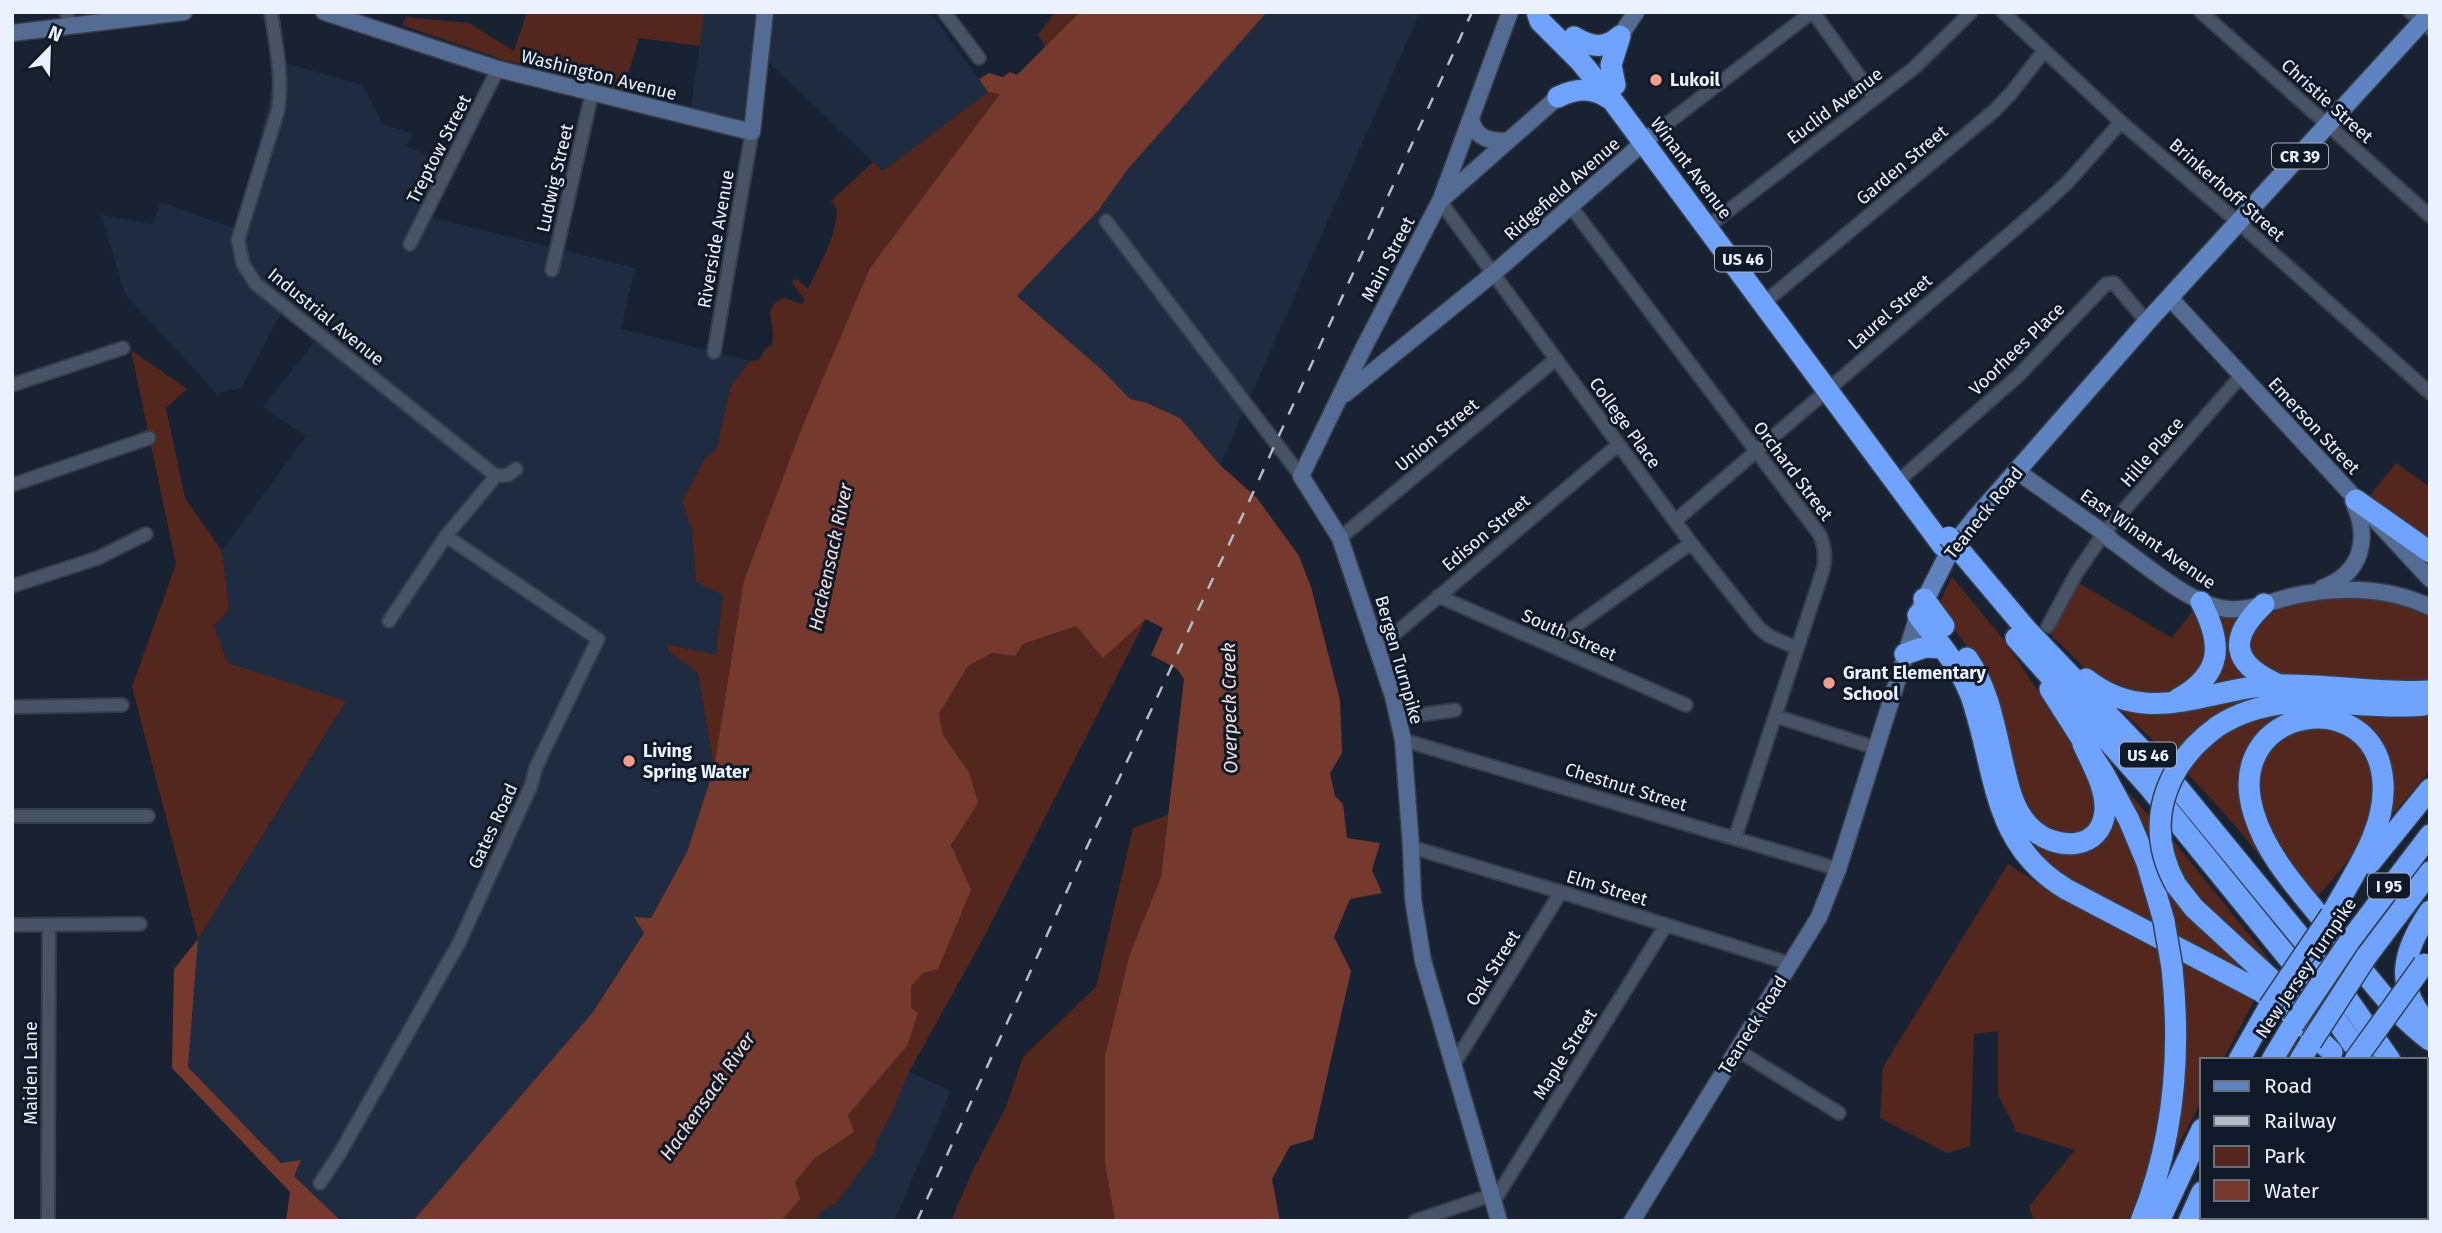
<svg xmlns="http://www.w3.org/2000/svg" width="2442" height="1233" font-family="'Fira Sans',sans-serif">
<rect width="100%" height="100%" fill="#192232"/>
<path fill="#1f2b41" d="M704 12H930L988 92 883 171 767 61 746 122 691 108Z
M1267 12H1420L1220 465 1180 418 1147 403 1130 399 1103 371 1017 296 1097 212 1128 169Z
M278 61 362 85 383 124 413 134 406 146 454 166 429 217 635 268 621 329 750 361 730 387 717 448 704 460 682 502 692 529 696 581 723 595 716 656 667 644 669 652 698 673 714 768 687 852 644 932 593 1012 413 1221H341L294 1176 188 1067 198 939 346 701 228 663 214 626 229 609 222 551 306 436 263 407 317 338 282 311 241 388 216 393 125 294 101 215 152 224 161 202 238 230Z
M909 1072 951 1091 894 1221H815L822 1211 836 1202 874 1153 878 1138 892 1113Z"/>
<path fill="#54271e" d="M525 12H704L700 46 639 38 623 92 504 60 402 25 406 17 469 23 514 51 526 15Z
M1055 12H1080L1046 48 1038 35Z
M988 92 1001 93 870 268 729 680 714 768 698 673 669 652 666 644 716 655 723 595 696 582 692 529 682 502 704 460 717 448 730 387 750 361 759 360 765 349 772 345 773 334 770 311 776 302 784 298 802 304 805 300 791 282 797 279 808 289C820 263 836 239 837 209L831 201 873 162 883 171Z
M131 350 187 389 166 408 185 498 222 551 229 609 214 626 228 663 346 701 198 939 132 687 176 564Z
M2396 463 2430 487V543L2368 498Z
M1952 577 2003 639 2080 754 2098 793 2099 817C2094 822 2088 829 2082 833 2059 846 2039 826 2026 809L1977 661 1938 606Z
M2079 583 2172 638 2195 608 2210 651 2184 691 2158 696 2136 692 2090 673 2051 635Z
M2343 596 2391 601 2430 616V686L2273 677 2248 649 2249 631C2281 602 2302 601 2343 596Z
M2216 616H2244L2234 659 2248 681 2196 696Z
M1146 619 983 939 909 1072 892 1113 878 1138 874 1153 836 1203 822 1211 815 1221H781L799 1199 795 1182 815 1158 853 1132 848 1115 907 1046 911 986 923 973 969 772 943 735 939 714 968 666 992 653 1015 656 1023 644 1076 626 1103 657Z
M2253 696 2220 716 2300 709 2271 724 2244 803 2262 859C2217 800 2165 751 2111 701Z
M2430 712V770L2384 825 2391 787 2337 714Z
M2304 726C2351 728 2381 750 2372 801 2371 809 2370 819 2367 827 2356 855 2336 876 2316 898 2286 857 2224 785 2280 738 2286 732 2296 729 2304 726Z
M2130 794 2152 819 2155 854 2262 977 2259 983 2174 939 2123 796Z
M2115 811 2142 876 2153 928 2041 864 2017 824 2069 852Z
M1168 815 1161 877 1130 953 1105 1163 1115 1221H951L973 1170 1006 1107 1023 1057 1096 987 1133 828Z
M2168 834 2271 962 2267 969 2189 892 2174 865Z
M2008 864 2050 891 2158 948 2164 1009 2165 1089 2143 1187 2128 1221H2034L2029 1206 2075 1150 2017 1132 1998 1095V1031L1974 1034 1970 1146 1947 1153 1880 1118 1883 1067Z
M2178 957 2256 997 2223 1060H2202V1100L2173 1155 2181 1080Z"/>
<path fill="#76392d" d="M1080 12H1267L1128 169 1097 212 1017 296 1103 371 1130 399 1147 403 1180 418 1220 465 1257 498 1299 556 1311 587 1340 700 1342 753 1330 773 1335 796 1343 804 1347 838 1380 843 1372 870 1382 893 1350 899 1334 937 1351 971 1313 1139 1290 1146 1272 1179 1280 1221H1115L1105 1163V1056L1130 953 1161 877 1184 679 1177 669 1151 655 1163 628 1146 619 1103 658 1076 626 1023 644 1015 656 992 653 968 666 939 714 943 735 969 772 978 803 951 845 971 890 938 969 923 973 911 986V1008L918 1013 907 1046 848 1115 854 1132 815 1158 795 1182 800 1199 781 1221H413L593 1012 644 933 634 917 651 918 687 852 714 768 744 581 803 425 870 268 1000 94 988 92 979 79 989 73 1003 77 1010 72 1017 75Z
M198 939 188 1067 281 1163 301 1160 294 1176 341 1221H286L290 1192 172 1068 174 969Z"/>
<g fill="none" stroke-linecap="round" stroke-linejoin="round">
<g stroke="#373e4b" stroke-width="16">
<path id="street" d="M66 12 71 26
M271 12C276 45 283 77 278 110L238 240 243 264 256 284 496 476 508 475 516 469
M944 12 979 58
M1813 12 1875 98
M2003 12 2121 122 2239 223 2430 393
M2201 12 2430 216
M2410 12 2430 29
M1652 135 1812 12
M1440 201 1691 543 1759 628 1769 636 1797 648
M1571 207 1820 535C1825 547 1826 557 1823 570L1735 838
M1106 221 1301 476
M1715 221 1914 68 1971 12
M410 244 498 69
M552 270 592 93
M1771 297 1994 111 2012 92 2044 51
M714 352 752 132
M12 385 123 348
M1904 476 2018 376 2106 284 2114 283 2147 322
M12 485 149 438
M1675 521 2043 205 2067 183 2121 122
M1340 538 1556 359
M12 586 98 558 146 534
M1438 596 1686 705
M389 621 446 536 496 476
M2048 626 2076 574 2104 533 2241 376
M1549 645 1691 543
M1378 648 1618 445
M12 707 122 705
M1775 716 1876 748
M1396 718 1455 710
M1403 740 1838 869
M12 816H148
M1411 847 1561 892 1791 964
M12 925 140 924
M1737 1050 1839 1113
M1454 1064 1561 892
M320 1183 340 1153 460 941 531 786 536 767 598 639 446 536
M1494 1201 1666 925
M48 1221 49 926
M1415 1221 1492 1195"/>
</g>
<g stroke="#373e4b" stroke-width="19">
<path id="secondary" d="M324 12 498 69 752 132 765 12
M12 33 184 12
M1620 36 1636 12
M1471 119C1476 139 1489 141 1507 141
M1441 199 1510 12
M2170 298 2430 579
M1345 394 1494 273 1652 135
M2018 472 2104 533 2112 541C2141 561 2187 602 2221 608 2243 613 2267 603 2289 597 2335 586 2386 586 2430 607
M2322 588C2363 573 2370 538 2353 501
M1499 1221 1423 961 1413 899 1411 847 1403 740 1393 696 1340 538 1301 476 1362 351 1440 201 1558 97
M1632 1221 1819 917 1838 869 1918 615"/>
</g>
<g stroke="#373e4b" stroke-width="21">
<path id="primary" d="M1920 610 1951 549 1974 520 2147 322 2430 13"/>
</g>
<g stroke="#373e4b" stroke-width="24">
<path id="highway" d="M1537 12 1540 21 1580 61 1612 100 1943 546
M1574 37C1591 47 1605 50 1620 36
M1615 85 1611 65 1620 36
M1558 97C1576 88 1593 87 1610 99
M2356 500 2430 552
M1962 553 2026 629 2179 789 2325 967 2390 1060
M1924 599 1944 626
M2264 604C2228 638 2231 663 2277 684
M1918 615C1937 641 1960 666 1971 696 1997 771 1990 843 2066 889L2262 992 2294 1016 2332 1052
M2016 638 2150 788 2320 997 2364 1060
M1905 654 1925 647 1943 648
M1967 658C1988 688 1994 724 2002 759 2008 784 2012 810 2031 828 2055 851 2102 852 2105 810 2106 787 2092 764 2083 744
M2086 679C2150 730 2210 686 2279 685 2329 684 2379 694 2430 691
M2050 689 2104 774 2129 820 2147 863 2164 921
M2178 699C2223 674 2223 644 2201 602
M2218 726C2284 684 2352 712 2424 705
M2370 863 2430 789
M2176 885 2194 908 2273 981 2292 1002
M2430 911C2402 952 2393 988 2430 1026
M2331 915C2353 874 2386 831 2383 783 2377 681 2220 705 2254 814 2267 857 2300 891 2327 925 2359 964 2389 1010 2430 1040
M2351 939 2430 835
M2366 957 2430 872
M2239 1060 2269 1007
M2272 1060 2293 1025
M2300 1060 2311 1042
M2426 1116 2430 1122
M2426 1157 2430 1163
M2141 1221C2174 1141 2181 1054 2172 968
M2159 1221 2202 1129
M2189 1221 2202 1192
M2215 1221 2217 1217
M2254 1221 2256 1217
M2347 1221 2350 1217"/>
</g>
<use href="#street" stroke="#485365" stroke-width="12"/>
<use href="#secondary" stroke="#546b93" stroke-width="16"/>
<use href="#primary" stroke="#5f83c1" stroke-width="18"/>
<use href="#highway" stroke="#6fa3fe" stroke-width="21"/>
<path stroke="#b5bcc9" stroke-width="2.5" stroke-dasharray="12 12" stroke-linecap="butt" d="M917 1221 1092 836 1246 508 1472 12"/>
<g stroke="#373e4b" stroke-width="24" stroke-linecap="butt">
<path id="highway-bridge" d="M1949 537 1962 553
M2176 885C2143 825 2164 765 2218 726
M2164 921 2172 968
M2269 1007 2331 915
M2293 1025 2351 939
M2311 1042 2366 957
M2355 1060 2424 964"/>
</g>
<use href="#highway-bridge" stroke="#6fa3fe" stroke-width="21"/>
</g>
<g fill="#f49d8b" stroke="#101928" stroke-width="2.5">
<circle cx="1656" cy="80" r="7"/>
<circle cx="1829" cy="683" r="7"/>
<circle cx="629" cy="761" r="7"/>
</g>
<g text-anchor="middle" stroke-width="6" stroke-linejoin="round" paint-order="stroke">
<g fill="#101928" stroke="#a9b0bd" stroke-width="2">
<rect x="2272" y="143.5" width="56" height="25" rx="5"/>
<rect x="1715" y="246.5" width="56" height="25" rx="5"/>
<rect x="2120" y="742.5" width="56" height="25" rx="5"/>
<rect x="2368" y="873.5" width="42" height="25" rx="5"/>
</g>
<g font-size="16" font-weight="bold" fill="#ebf1fd">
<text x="2300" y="162">CR 39</text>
<text x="1743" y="265">US 46</text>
<text x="2148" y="761">US 46</text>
<text x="2389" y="892">I 95</text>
</g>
<g font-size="18" fill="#ebf1fd" stroke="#101928">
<text transform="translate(599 75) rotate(14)" y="6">Washington Avenue</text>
<text transform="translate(2327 101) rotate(42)" y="6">Christie Street</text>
<text transform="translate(1835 106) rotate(-37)" y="6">Euclid Avenue</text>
<text transform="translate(439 149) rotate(-63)" y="6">Treptow Street</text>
<text transform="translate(1902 165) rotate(-40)" y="6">Garden Street</text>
<text transform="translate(1691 168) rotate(53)" y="6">Winant Avenue</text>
<text transform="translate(555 178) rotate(-77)" y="6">Ludwig Street</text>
<text transform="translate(1562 189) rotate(-41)" y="6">Ridgefield Avenue</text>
<text transform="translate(2227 190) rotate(41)" y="6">Brinkerhoff Street</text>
<text transform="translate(716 239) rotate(-80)" y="6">Riverside Avenue</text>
<text transform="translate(1388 259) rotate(-62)" y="6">Main Street</text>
<text transform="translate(1890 312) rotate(-41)" y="6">Laurel Street</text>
<text transform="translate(326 317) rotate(39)" y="6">Industrial Avenue</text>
<text transform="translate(2017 349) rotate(-44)" y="6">Voorhees Place</text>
<text transform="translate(1625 423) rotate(54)" y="6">College Place</text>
<text transform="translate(2314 426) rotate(47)" y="6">Emerson Street</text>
<text transform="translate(1437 435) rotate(-40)" y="6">Union Street</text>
<text transform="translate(2152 452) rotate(-49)" y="6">Hille Place</text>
<text transform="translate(1793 471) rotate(53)" y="6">Orchard Street</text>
<text transform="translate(1984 513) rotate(-51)" y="6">Teaneck Road</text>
<text transform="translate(1486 533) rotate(-40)" y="6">Edison Street</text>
<text transform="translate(2148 539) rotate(35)" y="6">East Winant Avenue</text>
<text transform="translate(1569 635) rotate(24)" y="6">South Street</text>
<text transform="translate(1399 660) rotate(74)" y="6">Bergen Turnpike</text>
<text transform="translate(1626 787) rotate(17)" y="6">Chestnut Street</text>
<text transform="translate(493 826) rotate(-65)" y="6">Gates Road</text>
<text transform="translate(1607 888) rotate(17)" y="6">Elm Street</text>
<text transform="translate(1493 968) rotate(-58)" y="6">Oak Street</text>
<text transform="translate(2306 968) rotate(-56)" y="6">New Jersey Turnpike</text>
<text transform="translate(1753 1025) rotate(-58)" y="6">Teaneck Road</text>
<text transform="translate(1565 1054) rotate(-58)" y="6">Maple Street</text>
<text transform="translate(31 1073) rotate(-90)" y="6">Maiden Lane</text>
</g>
<g font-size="18" font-weight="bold" fill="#ebf1fd" stroke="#101928" text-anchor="start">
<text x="1670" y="86">Lukoil</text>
<text x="1843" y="679">Grant Elementary<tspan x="1843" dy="21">School</tspan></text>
<text x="643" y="757">Living<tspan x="643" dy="21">Spring Water</tspan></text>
</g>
<g font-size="19" font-style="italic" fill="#f3ded9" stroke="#101928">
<text transform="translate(830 557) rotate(-78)" y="7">Hackensack River</text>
<text transform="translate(1229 708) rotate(-91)" y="7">Overpeck Creek</text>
<text transform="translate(707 1096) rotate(-55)" y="7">Hackensack River</text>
</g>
</g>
<rect width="2442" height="1233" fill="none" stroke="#ebf1fd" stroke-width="28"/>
<rect x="2200" y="1058" width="228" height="161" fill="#101928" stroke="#686f7d" stroke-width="2"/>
<rect x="2214" y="1081" width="35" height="10" fill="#5f83c1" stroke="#686f7d" stroke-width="2"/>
<text x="2264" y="1093" font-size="21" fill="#ebf1fd">Road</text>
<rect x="2214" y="1116" width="35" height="10" fill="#b5bcc9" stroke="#686f7d" stroke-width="2"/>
<text x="2264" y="1128" font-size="21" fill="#ebf1fd">Railway</text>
<rect x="2214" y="1146" width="35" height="21" fill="#54271e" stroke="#686f7d" stroke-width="2"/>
<text x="2264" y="1163" font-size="21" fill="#ebf1fd">Park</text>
<rect x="2214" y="1180" width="35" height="21" fill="#76392d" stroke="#686f7d" stroke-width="2"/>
<text x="2264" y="1198" font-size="21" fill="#ebf1fd">Water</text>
<g transform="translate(49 49) rotate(23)" stroke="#101928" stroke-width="5" paint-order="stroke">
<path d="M0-5L12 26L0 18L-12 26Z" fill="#ebf1fd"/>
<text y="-10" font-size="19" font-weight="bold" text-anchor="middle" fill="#ebf1fd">N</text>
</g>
</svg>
